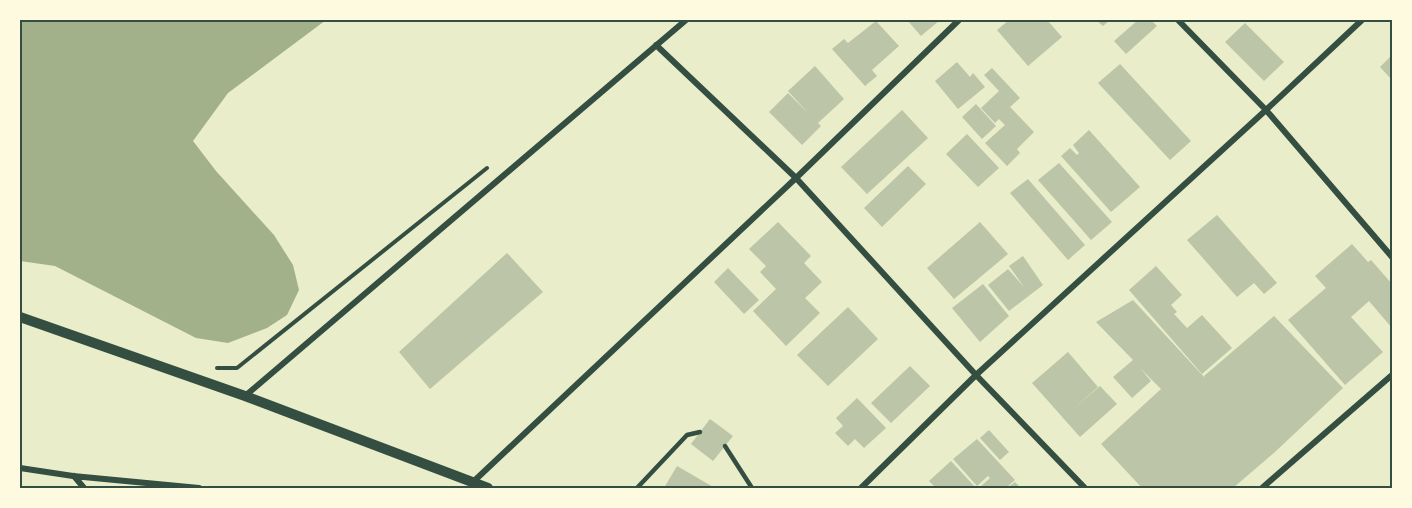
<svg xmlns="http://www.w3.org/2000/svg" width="1412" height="508" font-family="'Asap Condensed',sans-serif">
<rect width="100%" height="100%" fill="#e9edc9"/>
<path fill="#a3b18a" d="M20 20H326L228 93 193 141 216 171 274 235 293 265 299 290 287 315 267 328 228 343 196 338 55 266 20 261Z"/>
<path fill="#bcc5a7" d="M907 20H940L921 36Z
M1009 20H1047L1062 37 1028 66 997 30Z
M1096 20H1110L1103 26Z
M1138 20H1151L1157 26 1126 54 1114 41Z
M876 21 899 46 872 70 877 76 865 86 832 49 844 39 848 43Z
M1245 23 1284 62 1264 81 1225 42Z
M1392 55V80L1380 67Z
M957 62 970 77 973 73 985 87 958 109 935 81Z
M1120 64 1191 141 1170 160 1098 83Z
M815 66 844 99 818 123 821 126 802 145 769 112 788 93 808 113 788 91Z
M992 68 1020 98 1010 107 1034 132 1017 149 1020 153 1007 166 985 143 1005 125 999 119 995 123 981 108 999 91 984 75Z
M976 104 996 126 982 139 962 117Z
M902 110 928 138 867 194 841 167Z
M1089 130 1140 187 1111 212 1061 156 1070 148 1077 155 1079 153 1073 145Z
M967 134 999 168 978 187 946 154Z
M1059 163 1112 222 1091 240 1038 180Z
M908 166 926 184 882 227 864 208Z
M1028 179 1085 245 1068 260 1010 193Z
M1217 215 1277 283 1264 294 1254 283 1237 297 1187 240Z
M778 222 811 256 804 263 822 282 805 298 820 313 786 346 753 311 776 289 760 272 766 266 749 249Z
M980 222 1008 254 954 299 927 268Z
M1352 244 1368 262 1371 260 1392 284V328L1369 301 1351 317 1383 352 1345 385 1288 320 1326 288 1315 276Z
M507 253 543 292 430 389 399 352Z
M1023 256 1043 285 1009 311 988 285 1008 269 1024 287 1009 266Z
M1156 266 1182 295 1171 305 1177 312 1174 314 1187 328 1202 315 1232 348 1202 374 1129 290Z
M728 268 759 300 744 314 714 282Z
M983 284 1009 316 980 342 952 308Z
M1133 300 1205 378 1204 376 1274 316 1343 388 1276 451 1233 488H1142L1101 444 1161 389 1140 368 1151 381 1132 398 1113 377 1133 360 1096 322Z
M848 307 878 339 828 386 797 355Z
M1068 352 1098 387 1072 410 1100 386 1117 404 1080 437 1032 383Z
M910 366 930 386 891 423 871 403Z
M857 398 886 428 864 448 855 439 848 446 835 433 843 426 836 418Z
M710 419 733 436 713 461 691 444Z
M989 430 1009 452 1000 460 980 438Z
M977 439 1015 480 1006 488H979L990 478 988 476 977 486 953 459Z
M951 461 976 488H936L929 481Z
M677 466 715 488H664Z
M1015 482 1021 488H1007Z"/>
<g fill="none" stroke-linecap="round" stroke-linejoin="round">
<path stroke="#344e41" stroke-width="4" d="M217 368H237L487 168"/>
<path stroke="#344e41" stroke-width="4.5" d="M725 446 752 488
M637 488 687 435 700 432"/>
<path stroke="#344e41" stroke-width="6" d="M1178 20 1266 110 1392 257
M656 45 796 178 976 375 1085 488
M245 396 686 20
M20 468 73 476 199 488
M74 476 84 488
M473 482 796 178 959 20
M861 488 976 375 1266 110 1362 20
M1262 488 1392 375"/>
<path stroke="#344e41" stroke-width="10" d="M20 317 245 396 488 488"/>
</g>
<rect width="1412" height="508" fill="none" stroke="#fefae0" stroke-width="42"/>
<rect x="21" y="21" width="1370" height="466" fill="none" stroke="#344e41" stroke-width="2"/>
</svg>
